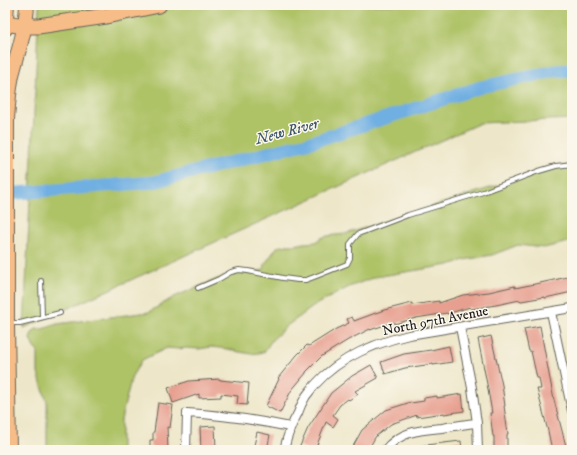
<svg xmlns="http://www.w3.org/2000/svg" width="577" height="455" font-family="'IM FELL DW Pica',serif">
<rect width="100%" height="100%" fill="#fbf7ec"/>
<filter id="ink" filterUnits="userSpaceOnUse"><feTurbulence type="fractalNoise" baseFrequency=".025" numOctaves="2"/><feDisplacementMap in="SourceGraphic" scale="8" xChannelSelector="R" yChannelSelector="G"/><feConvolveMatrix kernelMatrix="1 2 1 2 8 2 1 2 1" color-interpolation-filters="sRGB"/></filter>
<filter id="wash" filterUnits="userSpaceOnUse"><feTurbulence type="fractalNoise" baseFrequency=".012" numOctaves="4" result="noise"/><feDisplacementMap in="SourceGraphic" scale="16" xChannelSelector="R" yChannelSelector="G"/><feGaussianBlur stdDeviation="0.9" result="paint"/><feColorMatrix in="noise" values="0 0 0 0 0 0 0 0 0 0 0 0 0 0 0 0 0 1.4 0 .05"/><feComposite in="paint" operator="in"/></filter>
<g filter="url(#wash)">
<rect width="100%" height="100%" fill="#ede6c8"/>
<path fill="#aec266" stroke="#656f41" d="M39 5H572V119L480 123 24 328Z
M572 165V241L544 248 518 245 492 255 464 260 449 265 375 277 349 287 317 304 288 325 272 340 264 352 252 354 240 352 228 349 211 347 199 349 186 348 179 349 167 348 142 360 132 376 123 411 121 420V450H47V402L38 373V352L34 348 30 339 32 333 36 329H42L57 324 149 312 174 297 229 274 264 270 265 264 277 247 287 245H295L304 243 316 242 321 238 327 236 345 234 534 174 562 166Z"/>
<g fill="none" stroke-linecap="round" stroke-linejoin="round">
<path stroke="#6fafe2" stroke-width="13" d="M5 194 154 182 311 142 481 87 555 71 572 70"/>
</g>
<g id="blocks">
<path fill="#e79f8f" d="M572 276V292L545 298V297L521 301 520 300 496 305 471 309 470 307 447 314V313L416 318 394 324V322L370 330V329L348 340 322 356 306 372V373L291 391 280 413 266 406 279 379 278 378 297 355 307 345 309 346 336 329 349 323 347 319 352 317 354 321 384 310 412 303V305L439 301V303L463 295 489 292 515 286V288L540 283Z
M540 326 544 348 554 400 567 450H552L548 431 537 389H541L539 378H537L531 351H529L524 329Z
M491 336 502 385 505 406H504L508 434H507V450H494V436H493L490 413H492L487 384 478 339Z
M449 346 452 362 433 365V364L405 368 385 374 381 362 404 354 431 350Z
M371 365 378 378 355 391 358 394 349 400 348 399 340 405 333 415 338 419 333 427 326 422 315 450H309L300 446 308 428 331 393 352 376Z
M220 379V380L249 383 247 405 237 404 238 396 221 394V397L199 398V394L173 403 168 388 189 381Z
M462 394 464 411 444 414V413L417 417V415L391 424 376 436 368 450H351L362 430 386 410 411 402V403L424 401V398L437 396V398Z
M158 403 173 405 170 428 167 427 168 450H154L153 447H150V440H153V432H154Z
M215 426 216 449 201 450 200 427Z
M257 432 270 435 267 450H253Z
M461 441 462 450H418L417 446Z"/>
</g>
</g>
<g filter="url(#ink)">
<use href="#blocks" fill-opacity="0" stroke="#656358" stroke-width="1"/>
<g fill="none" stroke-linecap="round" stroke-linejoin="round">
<g stroke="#656358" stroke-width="6">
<path id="service" d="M41 281 42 317
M198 288 219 279 231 272 239 270 248 271 283 278 298 280H306L314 277 347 264 350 258V244L358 234 408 215 483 192 539 171 556 166 572 164
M10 323H20L60 313"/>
</g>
<g stroke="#656358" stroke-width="10">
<path id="minor" d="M551 312 572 411
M460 327 472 388 477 423 478 450
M186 450 187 413C222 415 256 420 290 427
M284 450C287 437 291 425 298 413 300 407 303 401 306 396 330 362 370 344 409 335L572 308
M385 450C400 431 420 430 442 428 454 426 465 424 477 423"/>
</g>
<g stroke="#656358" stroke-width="16">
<path id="trunk" d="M5 29 7 5
M9 450 7 324V119C8 104 9 90 12 75 18 52 26 29 27 5"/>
</g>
<g stroke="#656358" stroke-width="17">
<path id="motorway" d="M6 23 24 26H38L106 16 159 5"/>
</g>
<use href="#service" stroke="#fff" stroke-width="4"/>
<use href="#minor" stroke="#fff" stroke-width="8"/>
<use href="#trunk" stroke="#f7bd88" stroke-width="14"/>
<use href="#motorway" stroke="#f7bd88" stroke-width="15"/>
</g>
</g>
<g text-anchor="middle" stroke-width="3" stroke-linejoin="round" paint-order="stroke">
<g font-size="14" fill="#1c1c1c" stroke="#fbf7ec">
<text transform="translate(435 320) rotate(-11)" y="5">North 97th Avenue</text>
</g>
<g font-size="15" font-style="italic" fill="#3d576b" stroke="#fbf7ec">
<text transform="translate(287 131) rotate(-15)" y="5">New River</text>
</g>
</g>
<rect width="577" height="455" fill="none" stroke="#fbf7ec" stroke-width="20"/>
</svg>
